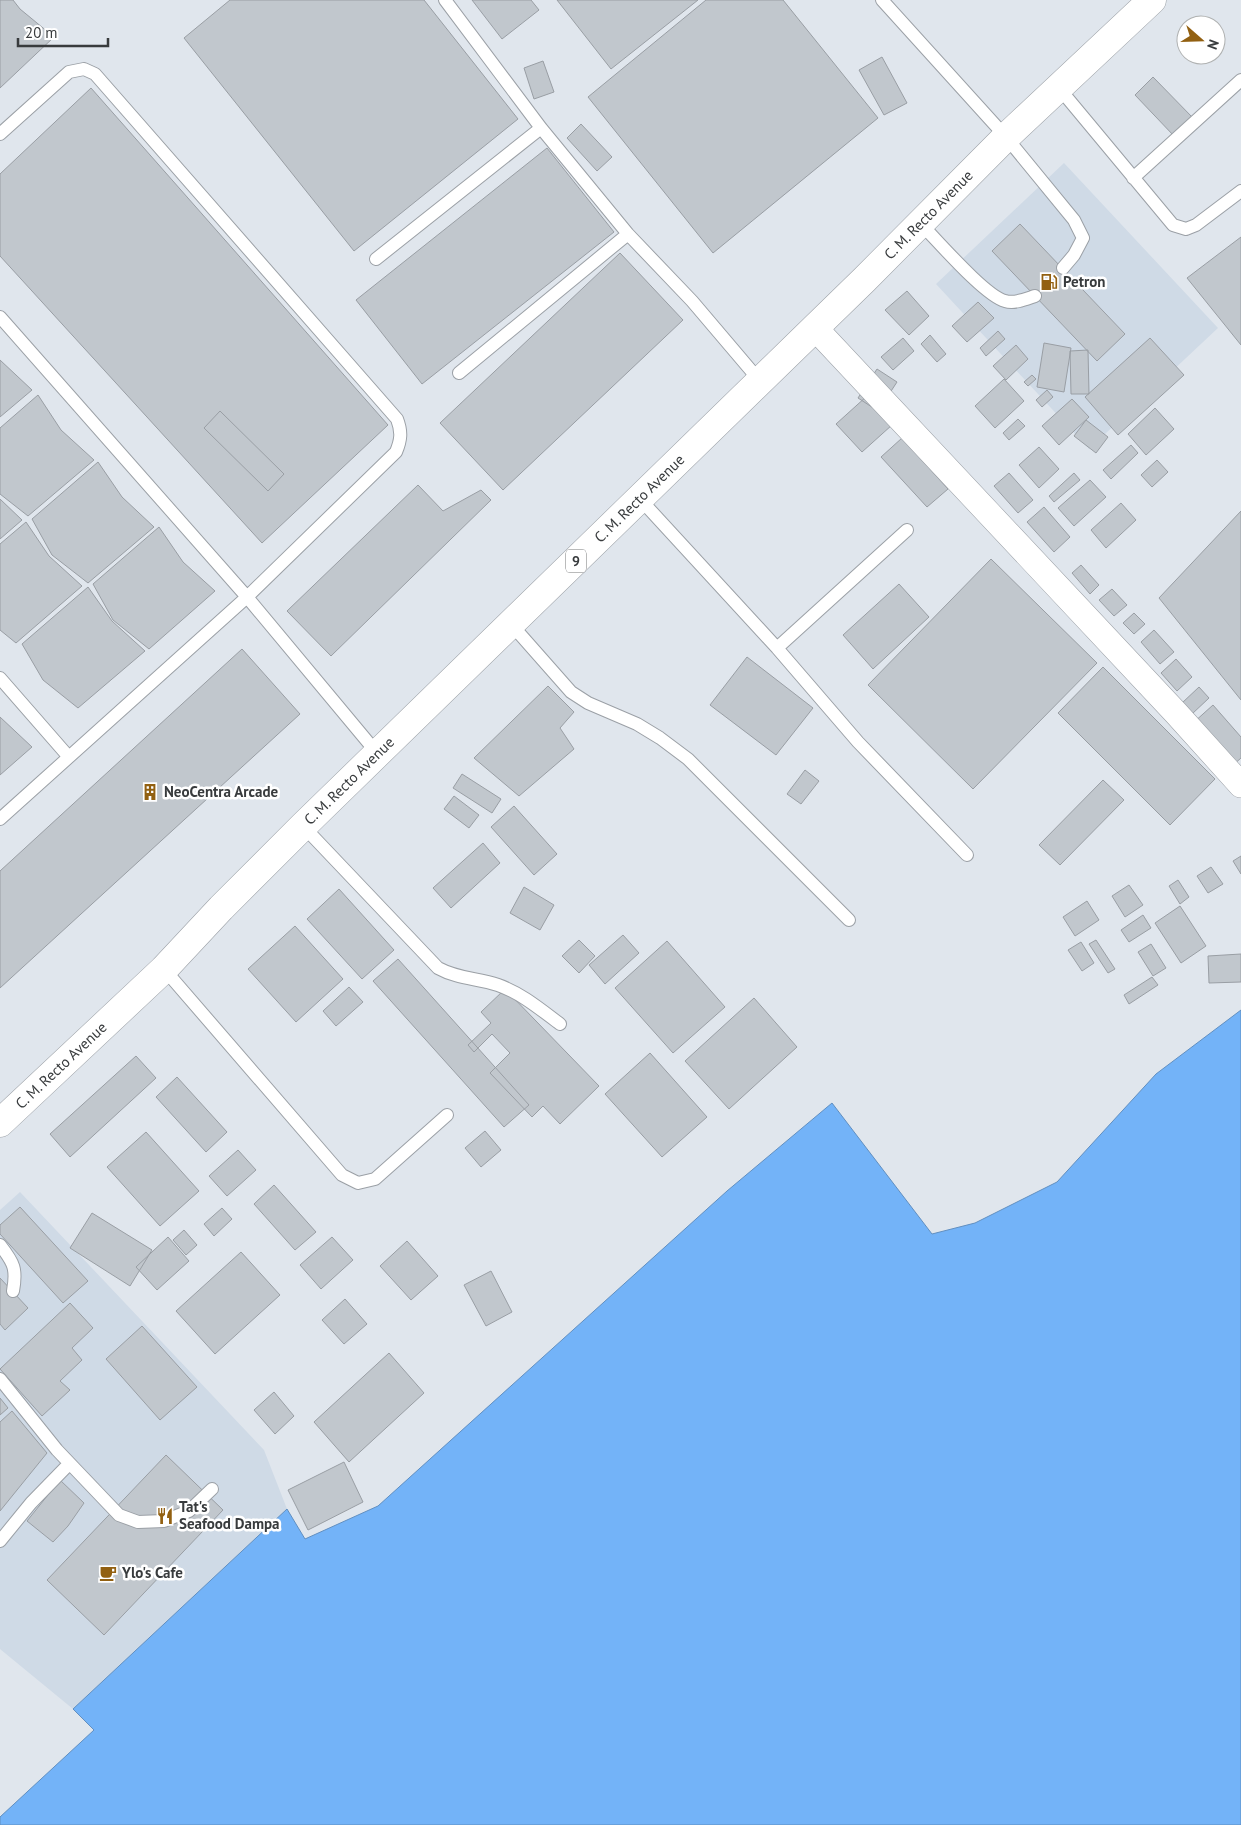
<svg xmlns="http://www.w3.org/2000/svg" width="1241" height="1825" font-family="'PT Sans',sans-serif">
<rect width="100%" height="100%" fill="#e0e6ed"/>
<path fill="#cfdae6" d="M1064 163 1218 328 1089 449 936 284Z
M20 1192 264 1450 287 1509 73 1709 0 1649V1210Z"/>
<path fill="#73b3f8" stroke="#618fc0" d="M1241 1010V1825H0V1817L94 1730 73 1709 287 1509 305 1539 378 1506 727 1191 832 1103 932 1234 975 1223 1057 1182 1156 1074Z"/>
<path fill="#c1c7cd" stroke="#999ea4" d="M0 0H13L20 9 54 37 0 88Z
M230 0H424L518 119 354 251 184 38Z
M472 0H531L539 10 502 39Z
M557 0H698L611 69Z
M706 0H783L878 118 713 253 588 97Z
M882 57 907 103 884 115 859 70Z
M543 61 554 92 534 99 524 68Z
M1153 77 1193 118 1174 136 1135 95Z
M91 88 388 425 262 543 0 256V174Z
M581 124 612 157 597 171 567 138Z
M547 148 614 232 422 384 356 300Z
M1020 224 1125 334 1097 361 992 251Z
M1241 237V345L1187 278Z
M620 253 683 320 503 490 440 423Z
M907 291 929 316 909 335 885 310Z
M978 302 994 318 967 342 952 326Z
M998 331 1005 339 986 356 980 348Z
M930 335 946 354 937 362 921 344Z
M903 338 914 351 893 370 881 357Z
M1150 338 1184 375 1118 435 1085 397Z
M1044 343 1071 348 1064 392 1037 387Z
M1016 345 1028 359 1006 380 993 366Z
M1088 350 1089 394H1071L1070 351Z
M0 360 32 390 0 417Z
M877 369 897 382 878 411 858 398Z
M1032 375 1036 379 1028 386 1024 382Z
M1004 379 1024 401 995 428 975 406Z
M1047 390 1053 397 1042 407 1036 400Z
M38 395 61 430 94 460 28 516 0 494V428Z
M867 396 892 425 862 452 836 424Z
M1072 399 1089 417 1059 445 1042 426Z
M1155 408 1174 429 1146 455 1128 434Z
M220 411 284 474 268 491 204 428Z
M1018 419 1025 426 1009 440 1003 433Z
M1086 420 1108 437 1096 453 1074 436Z
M902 438 948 489 927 507 881 457Z
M1131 445 1138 453 1111 479 1103 470Z
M1039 447 1059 469 1039 488 1019 465Z
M1157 460 1168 472 1152 487 1141 475Z
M98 462 122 497 154 527 88 583 52 555 32 519Z
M1009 473 1033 500 1018 513 994 486Z
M1074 473 1080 480 1054 502 1049 496Z
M1090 480 1106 497 1074 526 1058 508Z
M418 485 443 511 481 490 491 500 331 656 287 611Z
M0 499 22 520 0 539Z
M1121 503 1136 520 1106 548 1091 530Z
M1044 507 1070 537 1054 552 1027 522Z
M1241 511V700L1159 598Z
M26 522 49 556 82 586 16 643 0 630V544Z
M159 527 183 562 215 591 149 649 113 620 93 584Z
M991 559 1097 663 973 789 868 685Z
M1081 565 1099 585 1090 594 1072 573Z
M899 584 929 617 873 669 843 635Z
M88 587 112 621 145 651 78 708 43 680 22 644Z
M1112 589 1127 605 1114 616 1099 600Z
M1134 613 1145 624 1134 634 1123 623Z
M1154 630 1174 652 1160 664 1141 642Z
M242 649 300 714 0 988V871Z
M747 657 813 708 776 755 710 705Z
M1176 659 1192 677 1177 691 1161 673Z
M1103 667 1215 779 1170 825 1058 713Z
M548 686 574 712 560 728 574 749 519 796 474 758Z
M1199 687 1209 698 1192 714 1182 703Z
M1213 705 1241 737V758L1232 766 1193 723Z
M0 717 32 747 0 775Z
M805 770 819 781 801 804 787 794Z
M462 774 501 799 492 813 453 788Z
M1103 780 1124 800 1060 865 1039 845Z
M454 796 479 815 469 828 444 809Z
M514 806 557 854 534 875 491 827Z
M483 843 500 863 451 908 433 888Z
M1241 856V874L1233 861Z
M1211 867 1223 884 1208 893 1197 876Z
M1178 880 1189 897 1180 904 1169 886Z
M1129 885 1143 905 1125 917 1112 896Z
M524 887 554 905 540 930 510 913Z
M339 889 394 950 362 979 307 919Z
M1087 901 1099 920 1075 936 1063 917Z
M1180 906 1206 946 1181 963 1155 923Z
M1143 915 1151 928 1129 942 1121 930Z
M295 926 343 979 296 1022 248 969Z
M623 935 639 953 605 984 589 965Z
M579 940 595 956 579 973 562 956Z
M1096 940 1115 969 1108 973 1089 944Z
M667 941 725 1007 673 1053 615 988Z
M1081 942 1094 963 1082 971 1068 950Z
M1151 944 1166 968 1153 976 1138 952Z
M1241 954V982L1209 983 1208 956Z
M398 959 529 1105 504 1127 373 981Z
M1152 977 1158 985 1129 1004 1124 995Z
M349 987 363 1002 336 1026 323 1011Z
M505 989 599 1086 560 1124 543 1106 532 1117 490 1073 510 1053 492 1034 474 1052 468 1045 491 1023 481 1012Z
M754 998 797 1047 729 1109 685 1061Z
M650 1053 707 1117 662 1157 605 1094Z
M136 1056 156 1078 70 1157 50 1134Z
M177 1077 227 1132 206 1152 156 1097Z
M485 1131 501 1150 481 1167 465 1148Z
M146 1132 199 1191 160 1226 107 1167Z
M238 1150 256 1170 227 1196 209 1176Z
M274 1185 316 1232 295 1250 254 1204Z
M20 1207 88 1281 63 1303 0 1234V1225Z
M222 1208 232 1219 214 1236 204 1224Z
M92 1213 152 1250 130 1286 70 1248Z
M184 1230 197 1245 186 1255 173 1240Z
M168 1237 189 1261 157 1290 136 1267Z
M332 1237 353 1260 321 1289 300 1265Z
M407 1241 438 1276 411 1300 380 1266Z
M241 1252 280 1295 215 1354 176 1311Z
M491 1271 512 1312 486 1326 464 1285Z
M0 1278 28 1308 5 1330 0 1324Z
M345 1299 367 1324 344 1344 322 1320Z
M70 1303 93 1328 72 1348 82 1360 60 1381 70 1390 42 1416 0 1369Z
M142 1326 197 1387 160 1420 106 1359Z
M389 1353 424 1393 349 1462 314 1422Z
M274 1392 294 1416 275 1434 254 1410Z
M0 1398 8 1408 0 1415Z
M12 1411 47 1453 0 1511V1422Z
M166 1455 223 1510 104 1635 47 1580Z
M344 1462 363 1502 308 1530 288 1490Z
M60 1480 84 1503 68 1526 53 1542 27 1521Z"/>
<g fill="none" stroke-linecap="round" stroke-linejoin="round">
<g stroke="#9ba0a6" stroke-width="14">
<path id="lane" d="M445 0 541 128 628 234 692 301 760 381
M882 0 1006 137 1074 220 1083 238 1074 255 1063 268
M1059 88 1173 225 1186 229 1196 225 1241 191
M0 134 69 72 84 69 95 74 397 419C402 432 401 440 396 452L247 597 0 819
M1133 178 1241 80
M920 223C937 240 985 296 1005 301 1015 304 1026 299 1035 296
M376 259 541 128
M0 317 247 597 377 753
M459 373 628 234
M640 499 777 648 858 742 967 855
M511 624 571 692 588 703 637 724 660 738 688 759 849 920
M777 648 907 530
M0 678 68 756
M303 826 438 968C458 979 477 978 498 985 521 993 540 1009 560 1024
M164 969 342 1175 358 1183 375 1179 447 1115
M0 1245C14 1263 17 1269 13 1291
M0 1379 57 1450 119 1515 138 1522 164 1521 189 1511 212 1489
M0 1541 31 1503 69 1464"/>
</g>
<g stroke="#9ba0a6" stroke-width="26">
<path id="street" d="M815 328 1176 713 1241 785"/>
</g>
<g stroke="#9ba0a6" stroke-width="29">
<g id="highway">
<path id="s1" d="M0 1123 164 969 221 908 303 826 864 280 1006 137 1152 0"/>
</g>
</g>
<use href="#lane" stroke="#fff" stroke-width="12"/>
<use href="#street" stroke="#fff" stroke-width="25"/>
<use href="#highway" stroke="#fff" stroke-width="28"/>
</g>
<defs>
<g id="fuel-bare" transform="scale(1.35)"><path d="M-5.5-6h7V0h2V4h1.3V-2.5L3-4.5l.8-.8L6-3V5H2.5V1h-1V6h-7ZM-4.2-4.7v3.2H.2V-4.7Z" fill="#926011" stroke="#fff" stroke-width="2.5" paint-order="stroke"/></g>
<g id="building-bare" transform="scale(1.35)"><path d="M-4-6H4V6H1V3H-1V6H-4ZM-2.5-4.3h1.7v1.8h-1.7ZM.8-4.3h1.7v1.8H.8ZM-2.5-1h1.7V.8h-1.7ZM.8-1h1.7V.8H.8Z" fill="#926011" stroke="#fff" stroke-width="2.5" paint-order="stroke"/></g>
<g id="restaurant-bare" transform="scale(1.35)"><path d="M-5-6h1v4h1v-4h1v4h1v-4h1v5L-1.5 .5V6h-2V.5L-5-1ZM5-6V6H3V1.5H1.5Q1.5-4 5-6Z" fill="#926011" stroke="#fff" stroke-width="2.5" paint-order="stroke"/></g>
<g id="cafe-bare" transform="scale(1.35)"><path d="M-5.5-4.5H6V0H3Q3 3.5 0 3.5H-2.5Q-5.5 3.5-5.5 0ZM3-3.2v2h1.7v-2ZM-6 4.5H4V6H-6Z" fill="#926011" stroke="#fff" stroke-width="2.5" paint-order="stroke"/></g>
</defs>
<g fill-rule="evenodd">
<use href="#fuel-bare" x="1049" y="282"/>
<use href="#building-bare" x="150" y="792"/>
<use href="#restaurant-bare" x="165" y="1516"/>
<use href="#cafe-bare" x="108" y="1573"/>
</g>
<g text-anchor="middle" stroke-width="5" stroke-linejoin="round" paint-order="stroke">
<rect fill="#fff" stroke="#747677" stroke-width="1" x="566" y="549.5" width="20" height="23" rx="4"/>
<g font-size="14" font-weight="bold" fill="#383b3d">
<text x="576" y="566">9</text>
</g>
<g font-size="15" fill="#383b3d" stroke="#fff">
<text dy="5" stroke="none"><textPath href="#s1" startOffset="1299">C. M. Recto Avenue</textPath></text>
<text dy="5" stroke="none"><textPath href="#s1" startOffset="894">C. M. Recto Avenue</textPath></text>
<text dy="5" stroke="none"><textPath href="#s1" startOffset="489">C. M. Recto Avenue</textPath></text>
<text dy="5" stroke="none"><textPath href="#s1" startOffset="84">C. M. Recto Avenue</textPath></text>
</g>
<g font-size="15" font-weight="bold" fill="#383b3d" stroke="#fff" text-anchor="start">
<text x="1063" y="287">Petron</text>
<text x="164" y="797">NeoCentra Arcade</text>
<text x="179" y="1512">Tat's<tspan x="179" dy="17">Seafood Dampa</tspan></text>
<text x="122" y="1578">Ylo's Cafe</text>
</g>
</g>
<g transform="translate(1201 40) rotate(110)"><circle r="24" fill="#ffffff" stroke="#afb1b1"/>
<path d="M0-4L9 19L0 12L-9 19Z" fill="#926011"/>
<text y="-8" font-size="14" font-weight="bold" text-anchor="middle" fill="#383b3d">N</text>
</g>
<path d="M18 38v8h90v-8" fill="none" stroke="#383b3d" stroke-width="2.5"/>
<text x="25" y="38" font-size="15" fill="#383b3d" stroke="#ffffff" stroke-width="4" paint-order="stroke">20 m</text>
</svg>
